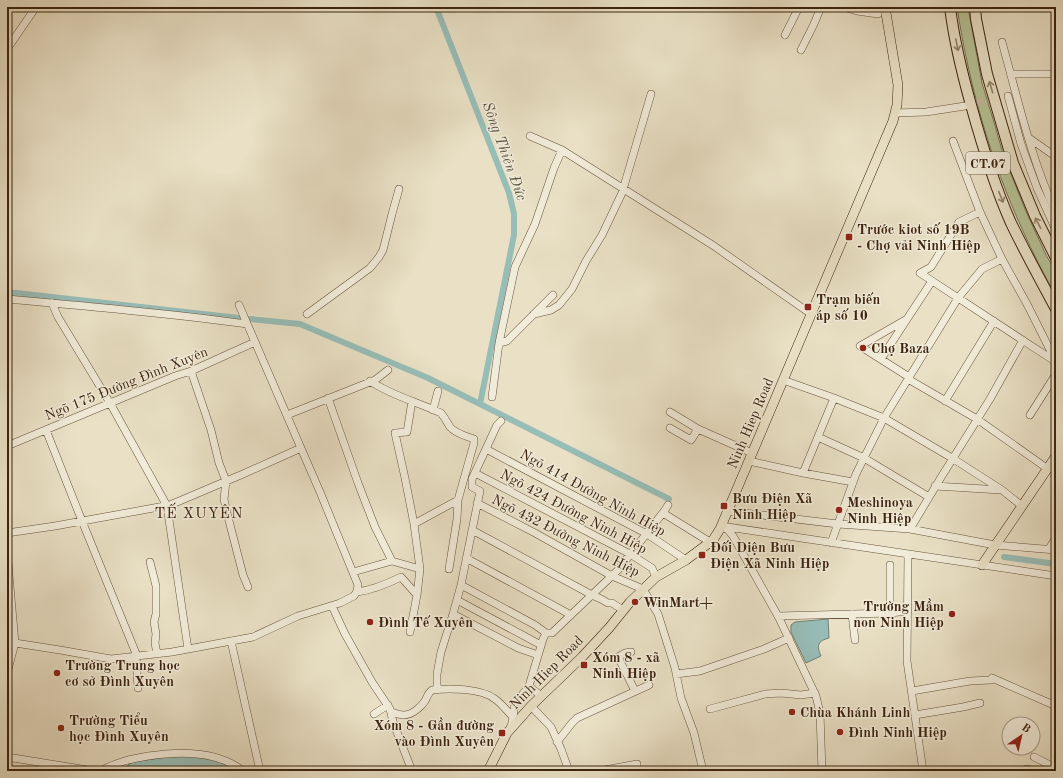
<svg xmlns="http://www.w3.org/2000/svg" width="1063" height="778" font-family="'Old Standard TT',serif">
<rect width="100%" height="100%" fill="#e9e0c5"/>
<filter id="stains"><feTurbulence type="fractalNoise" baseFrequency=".005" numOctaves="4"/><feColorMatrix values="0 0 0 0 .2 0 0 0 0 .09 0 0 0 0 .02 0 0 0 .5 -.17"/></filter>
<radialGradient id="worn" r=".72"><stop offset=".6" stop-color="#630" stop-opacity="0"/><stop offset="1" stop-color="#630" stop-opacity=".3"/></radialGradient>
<path fill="#b6c295" stroke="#7a7352" d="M957 7H968L982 83 996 129 1003 154 1025 209 1046 255 1056 272V296C1044 275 1033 253 1023 231 990 159 969 85 957 7Z"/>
<path fill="#97bdb7" stroke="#738074" d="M828 619 829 638C818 641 816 645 821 656L806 663 791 632V625L795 622Z
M192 756 220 761 239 771H126L128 765 133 762 167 757Z"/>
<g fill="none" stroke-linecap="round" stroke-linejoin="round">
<path stroke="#97bdb7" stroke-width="6" d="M436 7 509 193 514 214V235L480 404
M7 292 239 318
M250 319 300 324 428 378 669 499
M1004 557 1056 564"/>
<path stroke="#c7baa1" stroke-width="7" stroke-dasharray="7 3.5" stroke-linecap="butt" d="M967 105 1000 97"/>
<g stroke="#68533c" stroke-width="8">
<path id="minor" d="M843 7 857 11 878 14
M785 35 799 7
M1002 42C1018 100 1031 159 1056 213
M7 49 36 7
M801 50 814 24 821 7
M1011 74H1056
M1008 96 1021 144 1037 188 1056 230
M895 113 926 112 965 106
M530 136 562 150 714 246 811 314
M1029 138 1056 157
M953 141 980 212 1002 259 1028 306 1055 360
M980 212 959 222 931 267 920 273 1056 362
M7 299C87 306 167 313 247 324
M52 303 58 317 110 403 167 506 188 649
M307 314 370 268 379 257 383 250 392 214 399 189
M534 314 551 310 559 305 572 289 586 261 602 235 622 193 651 94
M907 319 932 281
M499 343 507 341 553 295
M881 359 907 319 860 346 909 377
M191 371 211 430 219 463 226 481 224 499 227 513 243 575 248 587
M908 379 977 419 1048 469
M783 380 834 398 884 418 952 458 1002 490 1022 506
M370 381C392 396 418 402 441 413 445 418 447 422 450 427 456 434 466 436 474 439V443L458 500 457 519 449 569
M492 397 499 343 515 267 535 224 554 168 562 150
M328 398 358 483 375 527 392 561
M945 401 994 321
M433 410 438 391
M670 412 698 429
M287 415 375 380 388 370
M1030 415 1056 374
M670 428 691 440 698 429 752 453
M46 430 82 521 137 656
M818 437 864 458 929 497
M7 446 175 376 191 371 255 342
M486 449 647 534 686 560
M749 461 803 473 853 482
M475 473 630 554 652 568 656 577
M803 473 834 398
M935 486 1001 490
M477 503 535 533 612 576 643 589 658 614 675 668 681 698 694 733 703 771
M727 511 838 524 910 529 995 545 1056 550
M663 513 710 542
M414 524 458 500
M721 526 1056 576
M723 527 728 530 733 536 779 618 816 696 820 713 822 771
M910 529 940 479 990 399 1023 340
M472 530 592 595 601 599 608 603H612L623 610
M7 533 55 526 170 505 243 474 301 448
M831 543 856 474 884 418 958 298 982 269 1002 259
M1049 549 1056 537
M7 552 15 643 7 673
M908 554 907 661 923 771
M466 558 571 615
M150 562 156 586V614L154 622 156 634 155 643 157 654
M890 565V613L908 611
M353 572 392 561 420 569
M461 585 535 625 546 633
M357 592C372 590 387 584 401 577L417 595
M457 600 541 645
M332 606 345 634 372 682 390 709 392 718 395 727 412 771
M453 614 518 648 538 655
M852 614 855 640
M778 616 890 613
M410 632 417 595 420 569 414 524 405 478 395 433 407 432 412 401
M231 641 260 771
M15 643 60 650 111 659 172 652 253 637 298 616 340 603 354 596 357 591 358 585 320 492 239 305
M631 652 625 653 618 657 635 691
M136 656 138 688
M676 674 700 671 764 649 789 638
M992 678 1056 706
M437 689V674L441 652 453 614 461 585 480 491 472 487V479L497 425 501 421
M912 691 970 681 991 680
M541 696 529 686 543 639 546 633H552L618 570 665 510 668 505
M531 706 551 727 561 749 569 771
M710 709 765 694 781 693 801 695 815 693
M391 712C395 713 400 715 404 715 412 715 421 707 425 701 427 697 428 693 432 690 449 688 481 688 495 699 502 704 507 711 513 717L512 723 510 728
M374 714 388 705
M915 715 963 707 980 703
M513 717 515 704 529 686
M557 742 572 723 577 718 649 685
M7 757 94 771
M1034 757 1056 768
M101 771C116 762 131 759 148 756 180 751 217 750 243 771
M599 771 637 764
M1018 771 1028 769"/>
</g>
<g stroke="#3d240f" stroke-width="10">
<path id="major" d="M982 565 1056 456
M488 771 507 733 531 706 582 657 609 628 630 602 656 577 686 560 713 540 720 529 893 121 897 105 898 85 885 7"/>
</g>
<g stroke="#3d240f" stroke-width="12">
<path id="highway" d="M950 7C954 40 962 73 971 105 982 145 994 185 1011 223 1025 252 1041 281 1056 309
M975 7 976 19 987 74 1013 163 1035 216 1056 258"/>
</g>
<use href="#minor" stroke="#f1ebd9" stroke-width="7"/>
<use href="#major" stroke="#e9e0c5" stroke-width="9"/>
<use href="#highway" stroke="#e9e0c5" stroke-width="10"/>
</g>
<defs><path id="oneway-shaft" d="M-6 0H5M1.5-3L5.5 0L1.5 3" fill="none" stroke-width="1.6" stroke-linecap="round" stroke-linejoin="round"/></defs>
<g stroke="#93826a">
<use href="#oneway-shaft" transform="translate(957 45) rotate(79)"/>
<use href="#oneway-shaft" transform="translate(991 87) rotate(-106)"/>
<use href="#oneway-shaft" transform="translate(1001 197) rotate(68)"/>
<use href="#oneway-shaft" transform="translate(1038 223) rotate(-117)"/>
</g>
<g fill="#8f2418" stroke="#f1ebd9" stroke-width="1.5">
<rect x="845" y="233" width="8" height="8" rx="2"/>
<rect x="804" y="303" width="8" height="8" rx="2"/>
<circle cx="863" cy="348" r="4"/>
<rect x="720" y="502" width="8" height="8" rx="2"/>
<circle cx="839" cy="510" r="4"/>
<rect x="698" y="551" width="8" height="8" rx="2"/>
<circle cx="635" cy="602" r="4"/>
<circle cx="952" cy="614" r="4"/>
<circle cx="370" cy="622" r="4"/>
<rect x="580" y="661" width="8" height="8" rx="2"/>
<circle cx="57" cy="673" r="4"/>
<circle cx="792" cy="712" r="4"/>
<circle cx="61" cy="728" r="4"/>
<circle cx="840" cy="732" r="4"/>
<rect x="498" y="729" width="8" height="8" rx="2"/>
</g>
<g text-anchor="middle" stroke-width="3" stroke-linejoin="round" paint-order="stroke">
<rect fill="#f1ebd9" stroke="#73604c" stroke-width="1" x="966" y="152" width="44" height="22" rx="3"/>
<g font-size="13" font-weight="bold" fill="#3d240f">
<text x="988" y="168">CT.07</text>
</g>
<g font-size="14" font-weight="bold" fill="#3d240f" stroke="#f1ebd9" text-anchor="start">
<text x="857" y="234">Trước kiot số 19B<tspan x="857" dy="16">- Chợ vải Ninh Hiệp</tspan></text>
<text x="816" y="304">Trạm biến<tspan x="816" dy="16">áp số 10</tspan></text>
<text x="871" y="353">Chợ Baza</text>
<text x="732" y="503">Bưu Điện Xã<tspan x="732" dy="16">Ninh Hiệp</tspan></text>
<text x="847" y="507">Meshinoya<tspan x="847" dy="16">Ninh Hiệp</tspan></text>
<text x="710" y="552">Đối Diện Bưu<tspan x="710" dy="16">Điện Xã Ninh Hiệp</tspan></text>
<text x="643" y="607">WinMart+</text>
<text x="944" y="611" text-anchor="end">Trường Mầm<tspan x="944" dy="16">non Ninh Hiệp</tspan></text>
<text x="378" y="627">Đình Tế Xuyên</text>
<text x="592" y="662">Xóm 8 - xã<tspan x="592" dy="16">Ninh Hiệp</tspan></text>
<text x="65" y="670">Trường Trung học<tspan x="65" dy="16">cơ sở Đình Xuyên</tspan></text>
<text x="800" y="717">Chùa Khánh Linh</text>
<text x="69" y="725">Trường Tiểu<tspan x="69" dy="16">học Đình Xuyên</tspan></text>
<text x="494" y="730" text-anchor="end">Xóm 8 - Gần đường<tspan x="494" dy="16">vào Đình Xuyên</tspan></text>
<text x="848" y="737">Đình Ninh Hiệp</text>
</g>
<g font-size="14" fill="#3d240f" stroke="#f1ebd9">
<text transform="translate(126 383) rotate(-22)" y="5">Ngõ 175 Đường Đình Xuyên</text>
<text transform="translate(750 423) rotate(-67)" y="5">Ninh Hiep Road</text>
<text transform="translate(593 492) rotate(29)" y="5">Ngõ 414 Đường Ninh Hiệp</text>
<text transform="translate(574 511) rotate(28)" y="5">Ngõ 424 Đường Ninh Hiệp</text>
<text transform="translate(566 535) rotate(27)" y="5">Ngõ 432 Đường Ninh Hiệp</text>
<text transform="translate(546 672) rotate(-45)" y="5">Ninh Hiep Road</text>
</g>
<g font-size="15" font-style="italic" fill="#585241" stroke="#f1ebd9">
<text transform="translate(505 151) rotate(70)" y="5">Sông Thiên Đức</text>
</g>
<g font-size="15" letter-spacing="1" fill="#3d240f" stroke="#f1ebd9">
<text x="199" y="518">TẾ XUYÊN</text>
</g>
</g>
<rect width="1063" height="778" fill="none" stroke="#e9e0c5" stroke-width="24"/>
<rect x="8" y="8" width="1047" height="762" fill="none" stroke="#3d240f" stroke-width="2"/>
<rect x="12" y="12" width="1039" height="754" fill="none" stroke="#3d240f"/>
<g transform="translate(1021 736) rotate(34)"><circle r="19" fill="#f1ebd9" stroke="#a99b88"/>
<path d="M0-3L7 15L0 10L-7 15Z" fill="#8f2418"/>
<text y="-6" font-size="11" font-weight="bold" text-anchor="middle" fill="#3d240f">B</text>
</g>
<rect width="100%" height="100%" filter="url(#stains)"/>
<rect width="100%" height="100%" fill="url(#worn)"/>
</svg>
